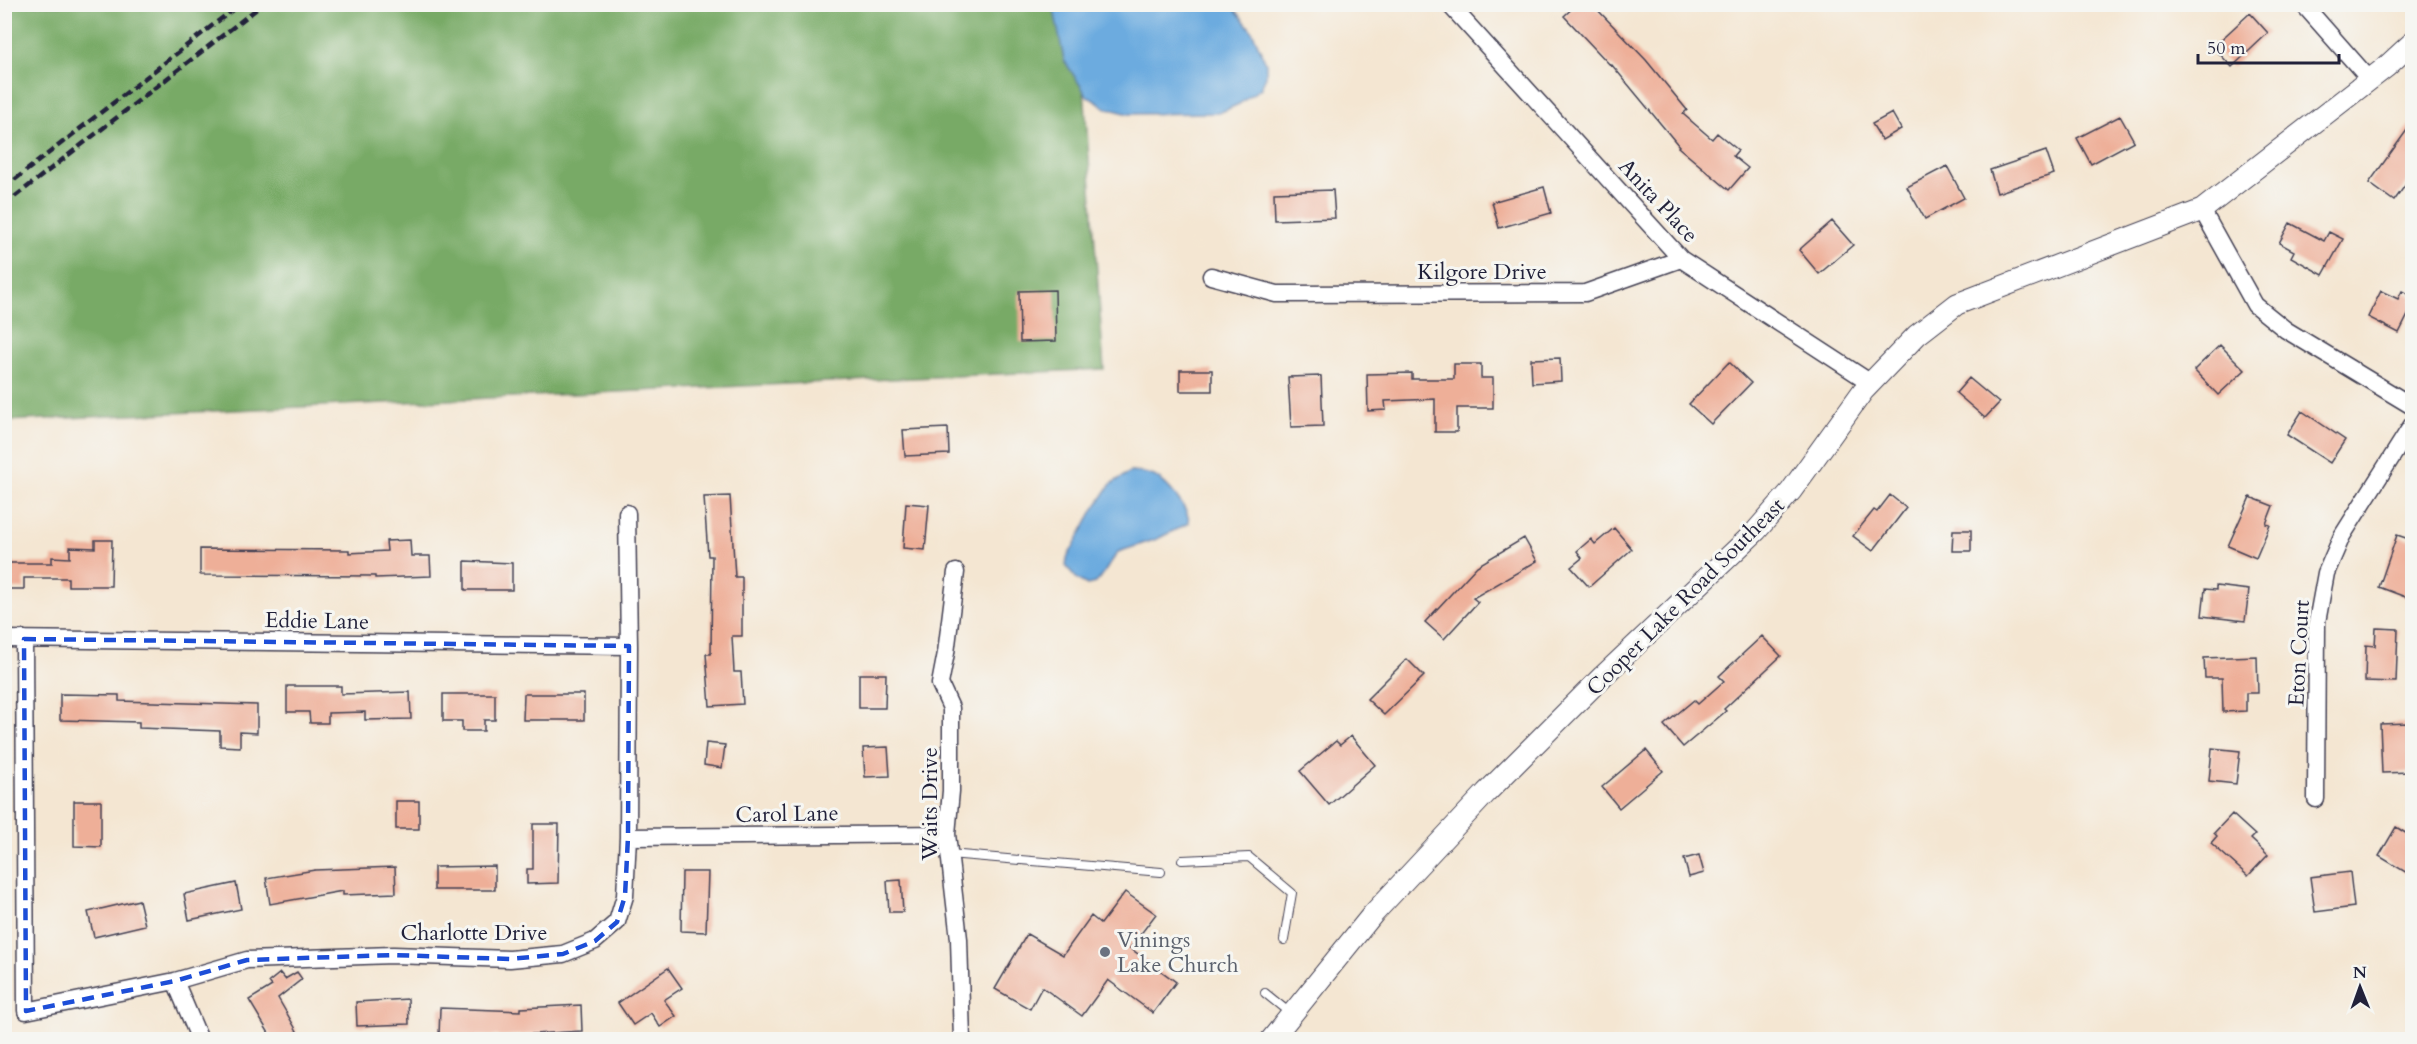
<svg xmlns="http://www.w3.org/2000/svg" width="2417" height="1044" font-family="Cardo,serif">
<rect width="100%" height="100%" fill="#f6f6f2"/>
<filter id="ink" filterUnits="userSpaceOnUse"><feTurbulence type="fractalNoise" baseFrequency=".0167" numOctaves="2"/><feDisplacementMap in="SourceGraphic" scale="12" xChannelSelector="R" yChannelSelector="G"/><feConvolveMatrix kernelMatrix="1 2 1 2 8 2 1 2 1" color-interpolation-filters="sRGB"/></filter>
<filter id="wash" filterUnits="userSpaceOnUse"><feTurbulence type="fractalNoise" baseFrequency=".008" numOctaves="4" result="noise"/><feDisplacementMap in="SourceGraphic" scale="24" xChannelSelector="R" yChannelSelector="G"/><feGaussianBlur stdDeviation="1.35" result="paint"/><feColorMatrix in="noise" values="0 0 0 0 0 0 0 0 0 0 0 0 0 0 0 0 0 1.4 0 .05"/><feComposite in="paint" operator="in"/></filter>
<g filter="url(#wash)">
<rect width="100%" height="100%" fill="#f4e6d2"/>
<path fill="#78aa66" stroke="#4d6650" stroke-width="1.5" d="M4 5H1078L1104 369 5 421Z"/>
<path fill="#6cabdf" stroke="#47668d" stroke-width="1.5" d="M1053 5H1232L1252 31 1266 63V76L1261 88 1239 104 1219 113 1129 114 1106 108 1087 96 1064 60Z
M1130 472C1138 472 1147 473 1154 476 1167 482 1189 509 1189 523L1157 539 1118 552 1099 580 1095 583 1087 585 1078 580 1066 566 1067 558 1094 509 1111 484Z"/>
<g id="blocks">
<path fill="#eeaf98" d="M1577 4H1592L1646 60 1687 110 1683 114 1712 139 1717 133 1738 150 1733 156 1748 168 1729 190 1678 147 1679 146 1612 65 1611 66 1564 16Z
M2250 13 2268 33 2232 67 2213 47Z
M1892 113 1901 129 1882 140 1872 124Z
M2120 116 2134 141 2091 164 2077 138Z
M2412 123V176L2394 201 2369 183Z
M2046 151 2054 174 1997 193 1990 170Z
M1947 166 1964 198 1925 219 1907 187Z
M1544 187 1551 213 1499 228 1492 202Z
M1333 190 1335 218 1275 220 1274 192Z
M1832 221 1853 245 1819 274 1799 250Z
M2290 223 2324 241 2329 232 2343 239 2323 275 2291 257 2294 251 2279 243Z
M1055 290 1056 341 1020 342 1019 291Z
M2381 291 2398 299 2402 291 2412 296V307L2399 333 2368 317Z
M2220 345 2245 370 2218 395 2194 370Z
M1560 358 1561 381 1532 383 1531 359Z
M1729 362 1751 383 1711 424 1689 404Z
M1454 364H1481V378H1493V408H1457V432H1435V399L1385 401 1386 410 1368 411 1367 374 1412 373V379H1454Z
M1180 370H1212V391H1180Z
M1321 376 1323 426 1291 427 1288 377Z
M1969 378 1999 403 1985 418 1956 393Z
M2302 411 2345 440 2330 463 2287 435Z
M948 428 949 454 905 456 903 430Z
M1890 495 1906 508 1873 551 1853 536 1874 510 1877 512Z
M730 496 735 577H742V636H732L734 672H741L743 704 710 706 706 654H711L712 556H708L704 497Z
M2250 497 2273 506 2266 524 2270 525 2256 558 2228 546Z
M906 503 929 505 925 550 903 548Z
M1614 528 1632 549 1589 587 1571 567 1582 558 1577 551 1591 539 1595 544Z
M1953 530H1971V551H1952Z
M2397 535 2412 540V585L2408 598 2379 587Z
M1524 538 1537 561 1473 598 1478 602 1444 639 1425 622 1477 566Z
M95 540H112L111 586H68V578H24V589H4V563H52V557L70 558V547L95 548Z
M410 540 411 556H430L431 576 375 578V576L200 575V549L349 550V553L387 551 386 541Z
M465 561 512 563V590H465Z
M2216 586 2249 590 2245 621 2202 616 2205 589 2216 590Z
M2376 628 2398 629 2396 682 2365 681 2366 645 2375 646Z
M1762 636 1781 656 1724 709 1726 711 1683 747 1664 725 1694 700 1698 704 1724 681 1719 676Z
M2257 656 2258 693H2246V711L2223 712 2222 678H2205L2204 658Z
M1407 659 1424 676 1384 715 1367 699Z
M859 674H886L885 708H859Z
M287 686H341V694L410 692 411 719 365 720V712L328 713V723H310L309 712H287Z
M60 694 119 695V701L257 705V733L240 732V747L220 746V731L139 728V722L60 720Z
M443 694H495V720H484V731H462V721H443Z
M524 694H584V720H523Z
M2409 723 2411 772 2382 773 2380 724Z
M1351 736 1375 765 1329 805 1300 771 1336 741 1340 745Z
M706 743 725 745 722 768 704 765Z
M888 747 890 776 865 777 863 748Z
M2212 748 2240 751 2236 784 2209 781Z
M1646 750 1663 771 1619 808 1602 787Z
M74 801H101V847L74 846Z
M396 801H419V829H396Z
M2232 814 2255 835 2251 839 2268 855 2248 876 2211 843 2217 836 2214 833Z
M533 824H559L558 883 527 884V869H533Z
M2396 827 2412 837V876L2379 856Z
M1699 855 1704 873 1689 877 1684 859Z
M495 866V890H434V867Z
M395 867 396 893 343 895V891L270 904 266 878 315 870Z
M682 872H708L706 932 681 931Z
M2350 872 2354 907 2315 912 2310 877Z
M901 880 903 912H889L887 881Z
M236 883 241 909 189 920 184 894Z
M1125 892 1156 914 1130 948 1176 982 1153 1013 1108 980 1082 1016 1042 987 1030 1009 995 989 1027 934 1063 955 1091 916 1101 924Z
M139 900 145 925 94 937 88 912Z
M668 968 682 988 664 1000 676 1016 660 1027 651 1013 633 1025 618 1003Z
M297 972 302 979 278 998 297 1031 283 1040H273L249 1000 272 986 269 982 280 973 285 979Z
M408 999 409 1024 357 1026 356 1002Z
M581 1005 582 1031 503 1036H439L440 1008 521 1011V1008Z"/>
</g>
</g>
<g filter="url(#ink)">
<use href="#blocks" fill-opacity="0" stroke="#423f52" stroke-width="1.5"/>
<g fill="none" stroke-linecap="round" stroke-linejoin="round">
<g stroke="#423f52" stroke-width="10">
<path id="service" d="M949 854 1161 872
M1182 860 1249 857 1292 893 1284 940
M1265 993 1291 1014"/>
</g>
<g stroke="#423f52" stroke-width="19">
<path id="minor" d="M1449 4 1681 259 1871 383
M2303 4 2370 80
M2202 210 2255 305 2286 330 2412 406
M1211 276 1277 294 1585 293 1681 259
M956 572 946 653 940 684 951 708V791L947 834 959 939 962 1040
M4 639 629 646
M24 639 26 1011 175 981 247 960 393 955 510 959 563 954 595 941 617 922 625 896 628 837 629 646 627 513
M2316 799 2317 622 2326 573 2342 536 2412 425
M628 837 947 834
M175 981 200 1040"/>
</g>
<g stroke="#423f52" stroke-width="23">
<path id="tertiary" d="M1271 1040 1373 914 1486 793 1603 676 1756 531 1791 491 1863 391 1917 335 1957 304 2202 210 2386 67 2412 43"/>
</g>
<use href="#service" stroke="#fff" stroke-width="8"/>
<use href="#minor" stroke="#fff" stroke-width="16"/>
<use href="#tertiary" stroke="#fff" stroke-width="21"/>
<path stroke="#22223b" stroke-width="4.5" stroke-dasharray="9 4.5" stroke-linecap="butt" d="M4 188 240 4
M4 205 263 4"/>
</g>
</g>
<path fill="none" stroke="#1d4ed8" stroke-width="4.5" stroke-dasharray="12 8" stroke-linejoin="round" d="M24 639 629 646 628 837 625 896 617 922 595 941 563 954 510 959 393 955 247 960 175 981 26 1011Z"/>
<circle fill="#6b7280" stroke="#f6f6f2" stroke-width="2" cx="1105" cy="952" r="6"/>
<g text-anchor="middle" stroke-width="6" stroke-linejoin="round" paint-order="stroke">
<g font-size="22" fill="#22223b" stroke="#f6f6f2">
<text transform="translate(1659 200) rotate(47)" y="8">Anita Place</text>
<text x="1482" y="279">Kilgore Drive</text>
<text transform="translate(1685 596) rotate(-45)" y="8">Cooper Lake Road Southeast</text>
<text transform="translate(317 620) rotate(1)" y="8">Eddie Lane</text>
<text transform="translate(2298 653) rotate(-87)" y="8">Eton Court</text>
<text transform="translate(929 804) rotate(-90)" y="8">Waits Drive</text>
<text transform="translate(787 813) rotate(-1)" y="8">Carol Lane</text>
<text x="474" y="940">Charlotte Drive</text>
</g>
<g font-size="22" fill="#5b616d" stroke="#f6f6f2" text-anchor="start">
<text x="1117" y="947">Vinings<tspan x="1117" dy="25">Lake Church</tspan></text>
</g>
</g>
<rect width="2417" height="1044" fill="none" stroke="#f6f6f2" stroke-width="24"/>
<g transform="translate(2360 987) rotate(359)" stroke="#f6f6f2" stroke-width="4.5" paint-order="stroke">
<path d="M0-4.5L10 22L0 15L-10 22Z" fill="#22223b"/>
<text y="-9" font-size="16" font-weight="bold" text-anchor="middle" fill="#22223b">N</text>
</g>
<path d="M2198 54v9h141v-9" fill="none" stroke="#22223b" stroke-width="3"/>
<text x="2207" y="54" font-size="18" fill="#22223b" stroke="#f6f6f2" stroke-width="4.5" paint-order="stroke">50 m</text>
</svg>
